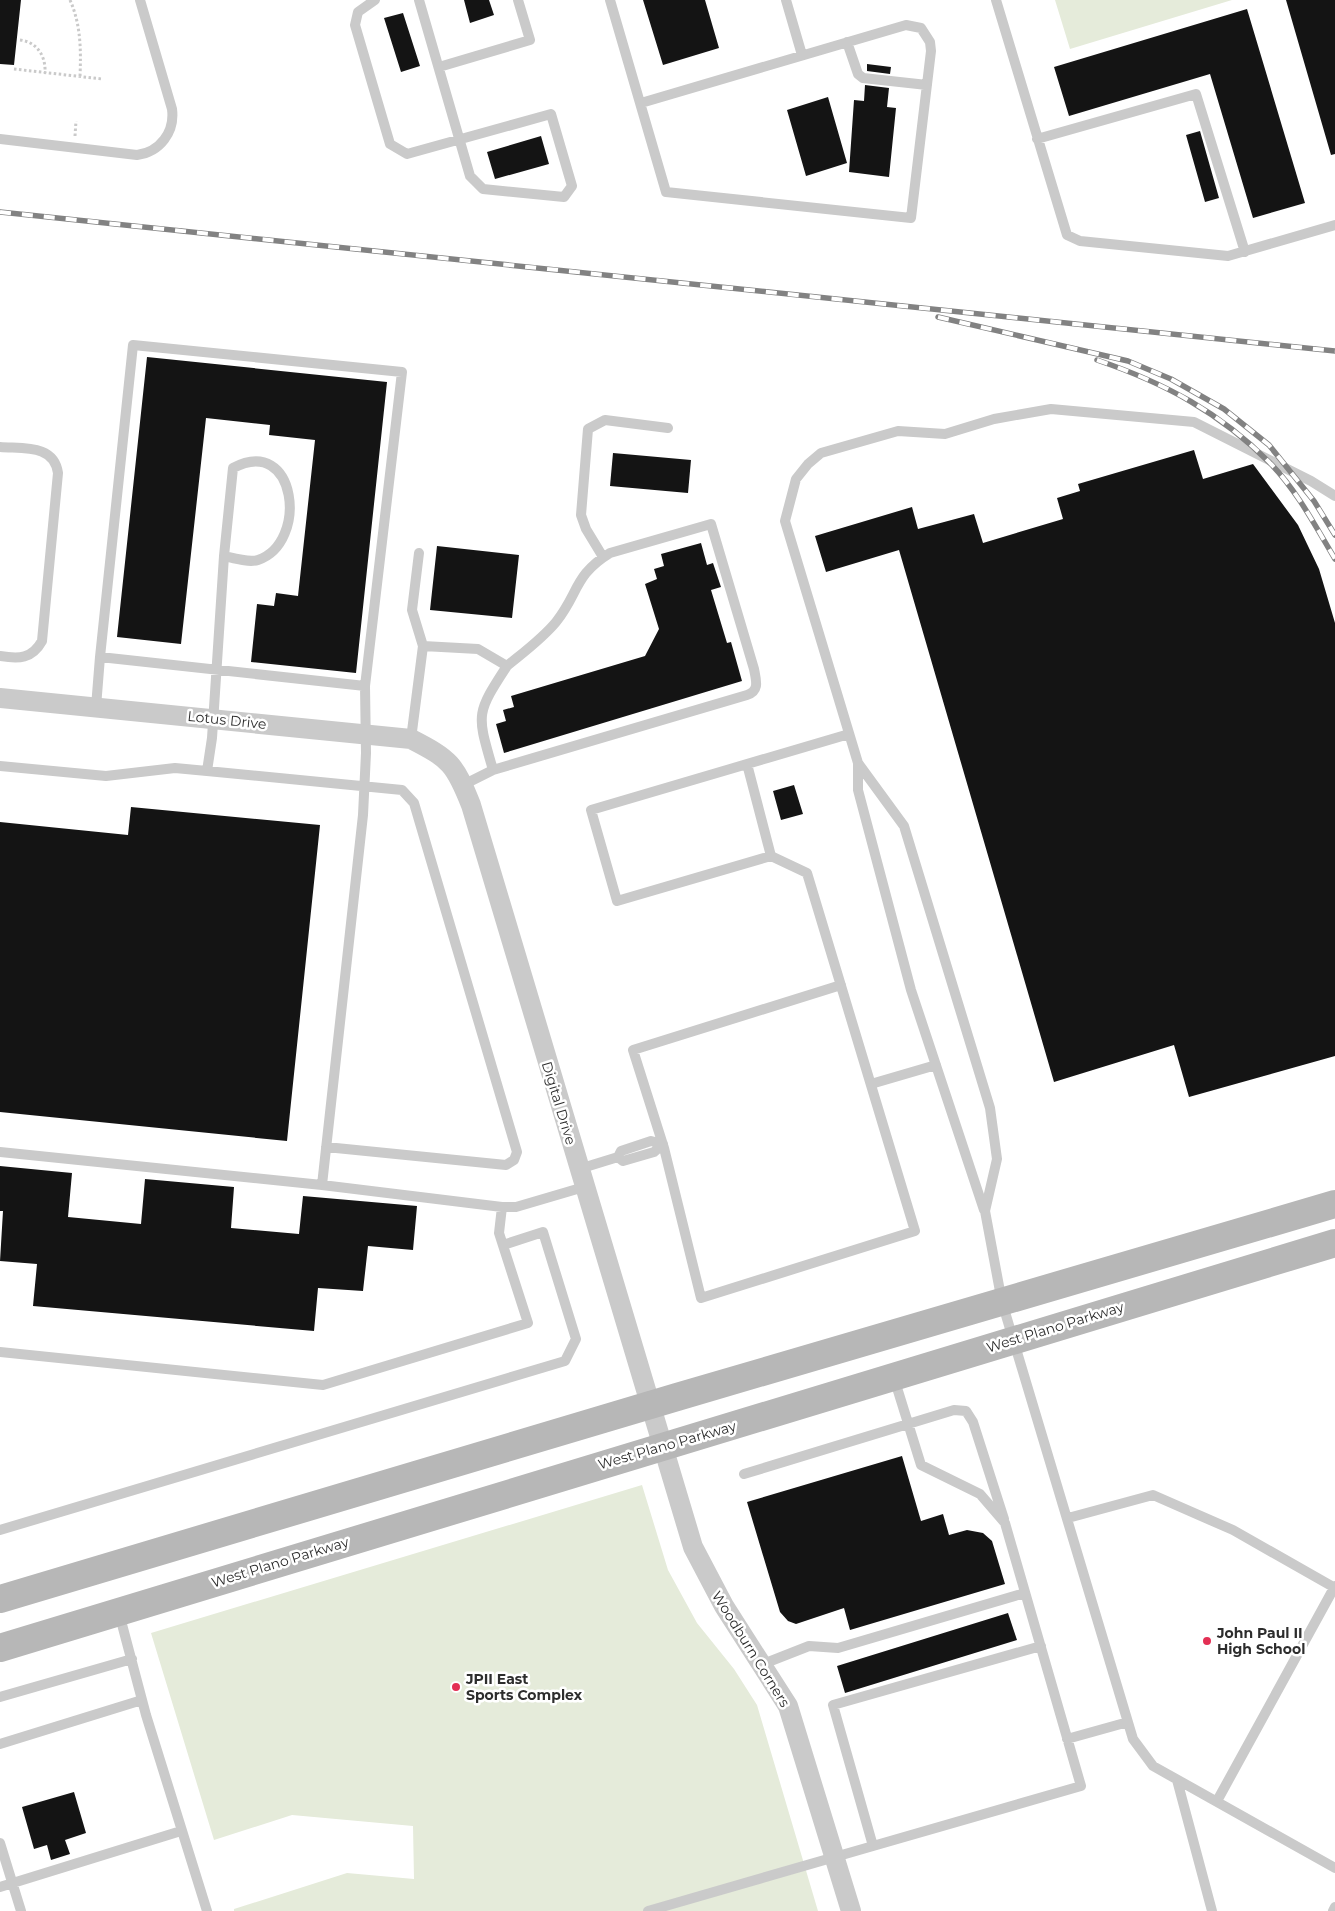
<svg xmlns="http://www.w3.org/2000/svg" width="1335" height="1911" font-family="Montserrat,sans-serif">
<rect width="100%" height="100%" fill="#fff"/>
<path fill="#e5ebda" d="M1055 0H1232L1070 49Z
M642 1485 668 1570 697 1623 734 1669 757 1705 818 1911H234V1909L347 1873 414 1879 413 1826 292 1815 214 1840 151 1633Z"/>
<path fill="#141414" d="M0 0H21L14 65 0 64Z
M464 0H489L494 15 470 23Z
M643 0H705L719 48 663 65Z
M1286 0H1335V154L1331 155Z
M1247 9 1305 203 1253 218 1210 74 1069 116 1054 67Z
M403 13 420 66 401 72 384 18Z
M867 64 891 67 890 74 867 71Z
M865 85 889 88 887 107 896 108 889 177 849 172 854 100 864 101Z
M828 97 847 163 806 176 787 110Z
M1200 131 1219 198 1205 202 1186 135Z
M541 136 549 164 495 179 487 152Z
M147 357 387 382 356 673 251 662 257 604 274 606 276 593 298 596 315 440 269 435 270 425 206 418 181 644 117 637Z
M1194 450 1203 479 1253 464 1298 525 1319 569 1335 623V1056L1189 1097 1174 1045 1054 1082 899 550 826 572 815 536 912 507 918 529 974 514 983 543 1063 519 1057 498 1080 491 1078 484Z
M613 453 691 460 688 493 610 486Z
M701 543 707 565 713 563 721 587 711 590 727 643 731 642 742 681 504 753 496 724 506 721 503 710 514 707 511 696 645 656 659 629 645 584 657 579 654 569 664 566 661 554Z
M437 546 519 555 512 618 430 610Z
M794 785 803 814 781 820 773 791Z
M131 807 320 825 287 1141 0 1112V822L128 835Z
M0 1166 72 1173 68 1217 141 1224 145 1179 234 1187 231 1228 299 1234 303 1196 417 1206 413 1250 368 1246 363 1291 318 1288 314 1331 33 1306 37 1264 0 1261 3 1211H0Z
M902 1456 921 1521 943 1514 949 1535 967 1530 983 1533 992 1541 1005 1584 850 1630 844 1608 796 1624 788 1621 780 1612 747 1502Z
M1008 1613 1017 1640 845 1693 837 1666Z
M74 1792 86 1833 65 1840 70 1854 51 1860 47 1845 34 1849 22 1807Z"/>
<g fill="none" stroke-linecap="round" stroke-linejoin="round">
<path stroke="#cacaca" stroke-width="3" stroke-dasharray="2.5 2.5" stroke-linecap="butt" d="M70 0C81 25 81 50 80 77
M20 40C37 42 46 56 45 73
M14 69 102 79
M75 136 76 121"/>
<path stroke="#cacaca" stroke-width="10" d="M375 0 358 12 355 25 390 144 407 154 551 114 572 186 564 197 483 189 470 176 419 0
M610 0 666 192 911 218 931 51 930 42 921 28 906 25 641 103
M786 0 802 55
M996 0 1067 235 1080 241 1228 256 1335 225
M847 42 858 74 863 78 927 85
M439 67 530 40 518 0
M0 139 137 155C160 152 175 132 172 109L140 0
M1037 139 1196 94 1245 252
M0 447C23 449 54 444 58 473L42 641C32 659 19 659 0 656
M1335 496 1311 481 1194 422 1051 409 994 419 945 434 898 431 821 453 808 464 796 479 785 521 858 763 904 826 990 1108 997 1159 985 1211 1002 1302 1133 1739 1153 1766 1335 1868
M603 557 586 529 581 515 588 429 605 420 668 428
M423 646 478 649 507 666C475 715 477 714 493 770L463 785
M365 686 366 753 363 815 322 1185 502 1207H516L584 1187
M96 707 100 657 133 345 402 372 365 686 100 657
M411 739 423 646 412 610 419 553
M858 763V790L911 990 984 1210
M747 764 771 856 617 901 591 810 849 734
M0 766 106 776 175 768 207 771 402 790 414 803 517 1152 514 1160 506 1165 326 1147
M493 770 747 695C760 691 756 680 754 669L711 524 610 553C574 575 579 593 556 622 543 638 524 652 507 666
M207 771 212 738 224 556 233 468C297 434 309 543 258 560 249 563 233 558 224 556
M771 856 807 873C843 992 879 1112 915 1231L701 1298 664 1148 633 1050 841 985
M871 1084 936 1065
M651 1141 663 1144 654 1152 623 1161 618 1157 621 1151Z
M0 1152 322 1185
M579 1169 618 1157
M0 1352 323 1385 528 1323 499 1233 502 1207
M894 1378 921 1465 980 1494 1005 1523 1081 1786 873 1846 833 1705 1041 1646
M744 1474 954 1410 966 1411 973 1422 1004 1519
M1068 1518 1153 1495 1233 1530 1335 1588
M0 1530 565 1361 576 1339 543 1232 503 1245
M119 1613 146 1715 207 1911
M763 1664 809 1646 838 1648 1025 1593
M0 1697 132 1659
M1067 1739 1128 1722
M0 1744 142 1700
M1177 1780 1212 1911
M1217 1801 1335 1586
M0 1843 21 1911
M0 1887 181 1831
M648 1911 873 1846
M1333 1911 1335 1907"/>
<path stroke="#cacaca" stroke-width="20" d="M0 698 411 739C450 759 455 764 471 805L693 1547 724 1606 788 1706 851 1911"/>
<path stroke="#b7b7b7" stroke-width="28" d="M0 1599 677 1397 1335 1204
M0 1648 1335 1243"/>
<g stroke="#828282" stroke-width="5.5">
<path id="rail" d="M0 212 1335 351
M938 317 1128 361 1171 379 1224 409 1269 445 1314 501 1335 535
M1097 360C1165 383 1221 413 1271 464 1297 491 1316 527 1335 559"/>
</g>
<use href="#rail" stroke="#fff" stroke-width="4" stroke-dasharray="11" stroke-linecap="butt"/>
</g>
<g fill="#e32f54" stroke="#fff" stroke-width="2">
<circle cx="1207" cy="1641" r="5"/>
<circle cx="456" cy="1687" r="5"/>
</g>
<g text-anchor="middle" stroke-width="5" stroke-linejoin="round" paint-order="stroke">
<g font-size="14" fill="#2d2d2d" stroke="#fff">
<text transform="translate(227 720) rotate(6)" y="5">Lotus Drive</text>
<text transform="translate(559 1103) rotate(73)" y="5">Digital Drive</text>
<text transform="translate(1055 1327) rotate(-17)" y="5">West Plano Parkway</text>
<text transform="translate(667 1445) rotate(-16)" y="5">West Plano Parkway</text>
<text transform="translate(280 1562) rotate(-17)" y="5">West Plano Parkway</text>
<text transform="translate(751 1649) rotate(58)" y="5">Woodburn Corners</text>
</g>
<g font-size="14" font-weight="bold" fill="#2d2d2d" stroke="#fff" text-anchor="start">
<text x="1217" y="1638">John Paul II<tspan x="1217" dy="16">High School</tspan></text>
<text x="466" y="1684">JPII East<tspan x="466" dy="16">Sports Complex</tspan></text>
</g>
</g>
</svg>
